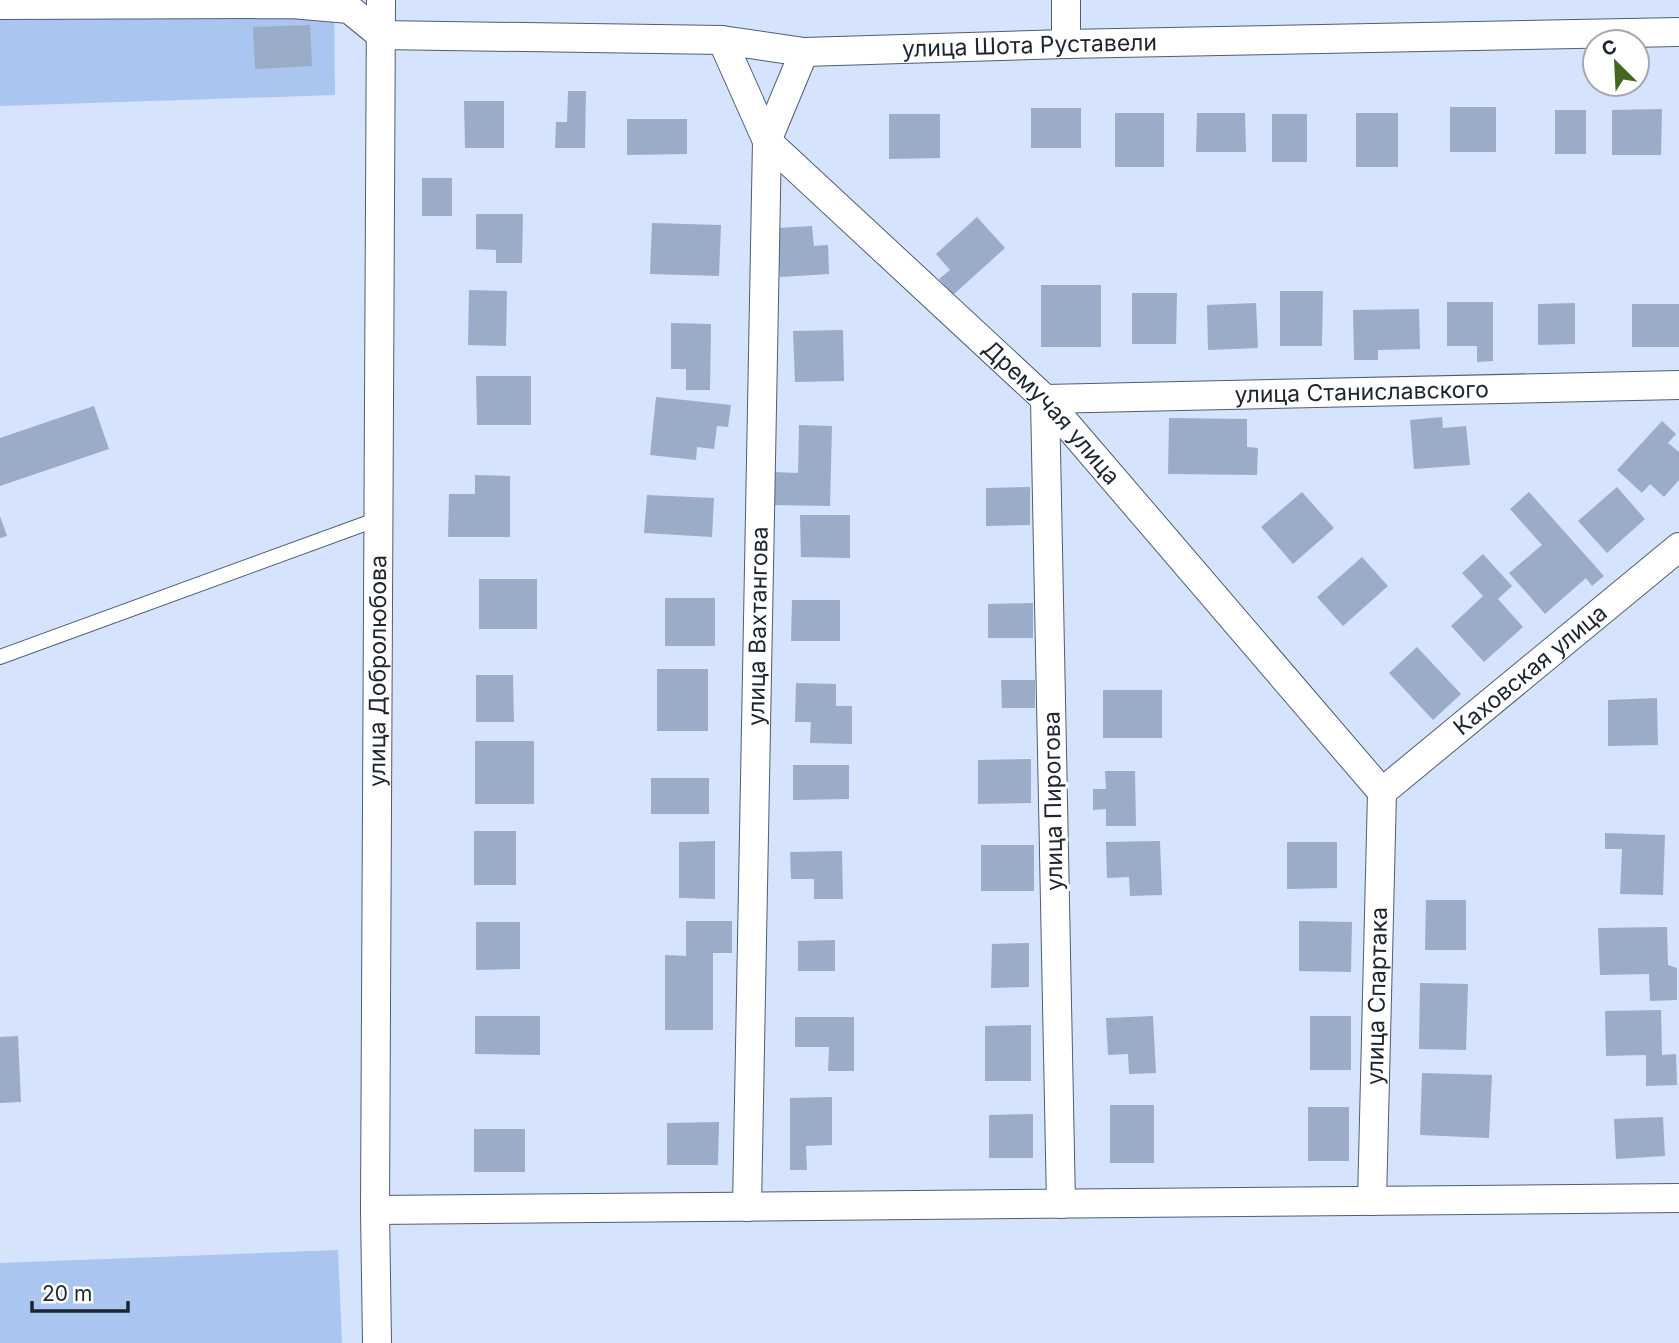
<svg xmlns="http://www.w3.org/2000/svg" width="1679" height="1343" font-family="Inter,sans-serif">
<rect width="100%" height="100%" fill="#d5e4fc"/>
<path fill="#a9c5f0" d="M0 0H334L335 95 0 106Z
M338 1250 342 1343H0V1263Z"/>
<path fill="#9aacc8" d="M310 25 312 66 255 69 253 27Z
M568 91H586L585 148H555L556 122H567Z
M464 101H504V148H465Z
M1450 107H1496V152H1450Z
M1031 108H1081V148H1031Z
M1662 109 1661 155H1612V110Z
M1555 110H1586V154H1555Z
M1115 113H1164V167H1115Z
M1197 113H1245L1246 152H1196Z
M1356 113H1398V167H1356Z
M889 114H940V158L889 159Z
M1272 114H1307V162H1272Z
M627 119H687V154L627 155Z
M422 178H452V216H422Z
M476 214H523L522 263H496V250L476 249Z
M977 217 1005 248 953 295 939 279 950 270 936 254Z
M652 223 721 225 719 276 650 274Z
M812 226 814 246 828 245 829 274 780 277 777 228Z
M1041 285H1101V347H1041Z
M469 290 507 291 506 346 468 345Z
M1280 291H1323L1322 346H1280Z
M1132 293H1177L1176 344H1132Z
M1447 302H1493V361L1477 362V346H1447Z
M1256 303 1258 348 1208 350 1207 305Z
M1575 303V344L1538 345V304Z
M1632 304H1679V347H1632Z
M1419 309 1420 349 1378 350V360H1354L1353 310Z
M671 323 711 324 710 390H686V369H671Z
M843 330 844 381 795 382 793 331Z
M476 376H531V425H477Z
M656 397 731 405 728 427 717 426 714 449 697 447 696 460 650 455Z
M94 406 109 449 0 486V438Z
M1442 417 1443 428 1466 426 1470 465 1414 469 1410 420Z
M1169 418 1247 419V447L1258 448 1257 475 1168 474Z
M1662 421 1676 434 1668 443 1679 452V480L1664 497 1650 484 1642 493 1617 470Z
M799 425 832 426 830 506 772 505 773 472 798 473Z
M475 475 510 476V537H448L449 494H475Z
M1030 487V525L986 526V488Z
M1617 487 1645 519 1607 553 1578 521Z
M1302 492 1334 528 1293 564 1261 527Z
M1529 492 1604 576 1592 586 1586 578 1545 614 1509 573 1542 545 1510 509Z
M647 495 714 498 712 537 644 533Z
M800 515H850V558L801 557Z
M0 516 7 536 0 538Z
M1483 554 1512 586 1498 599 1523 627 1484 662 1451 626 1483 596 1462 573Z
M1362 557 1388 586 1343 626 1317 597Z
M479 579H537V629H479Z
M665 598H715V646H665Z
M792 600H840V641H791Z
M1033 603V638H988V604Z
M1417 647 1461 694 1433 720 1389 673Z
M657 669H708V731H657Z
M476 675H513L514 722H476Z
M1001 680H1035V708H1002Z
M796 683 836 684V706H852V744L810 743 811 722H795Z
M1103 690H1162V738H1103Z
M1657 698 1658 745 1608 746V700Z
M475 741H534V804H475Z
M1031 759V803L978 804V760Z
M793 765H849V799L793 800Z
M1105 771H1135L1136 826H1106V809L1093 810V789H1106Z
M651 778H709V814H651Z
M474 831H516V885H474Z
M1605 833 1665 835 1663 895 1620 894 1622 849H1605Z
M715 841V899L679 898V842Z
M1160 841 1162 895 1130 896 1129 877 1107 878 1106 842Z
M1287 842H1337V888L1287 889Z
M981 845H1034V891H981Z
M842 851 843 899H814V879H791L790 852Z
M1426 900H1466V950H1425Z
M686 921H732V953H713V1030H665V955L686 956Z
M1299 921 1352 922 1351 972 1299 971Z
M476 922H520V969L476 970Z
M1667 927 1668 965 1677 968V1000L1650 1001 1649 974 1600 975 1598 928Z
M835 940V971H798V941Z
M1029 943V987L991 988 992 944Z
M1420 983 1468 984 1466 1050 1419 1049Z
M1661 1010 1662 1055 1676 1054 1677 1085 1646 1086V1055L1606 1056 1605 1011Z
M475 1016H540V1055L475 1054Z
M1153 1016 1156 1073 1129 1074 1128 1054 1108 1055 1106 1018Z
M1310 1016H1351V1070H1310Z
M795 1017H854V1071H828L829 1047H795Z
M1031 1025V1081H985V1026Z
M18 1036 21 1102 0 1103V1037Z
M1422 1073 1492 1075 1489 1138 1420 1135Z
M832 1097V1145L806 1146 807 1170H790V1098Z
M1110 1105H1154V1163H1110Z
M1308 1107H1349V1161H1308Z
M1033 1114V1158H989V1115Z
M1663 1117 1665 1156 1616 1159 1614 1119Z
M719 1122 718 1165H667V1123Z
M474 1129H525V1172H474Z"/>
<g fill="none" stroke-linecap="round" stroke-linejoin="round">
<g stroke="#4e5e77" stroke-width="16">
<path id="lane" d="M0 657 378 519"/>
</g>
<g stroke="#4e5e77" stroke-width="30">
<g id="street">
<path d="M1066 0V44"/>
<path id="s1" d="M0 5 292 4 349 9 381 35 722 40 804 52 1066 44 1679 32"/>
<path id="s2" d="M722 40 767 141 1045 399 1382 792"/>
<path id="s3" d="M1382 792 1679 547"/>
<path id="s4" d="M1372 1201 1382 792"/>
<path id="s5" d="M1061 1204 1045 399 1679 385"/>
<path id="s6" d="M747 1207 767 141 804 52"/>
<path d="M375 1210 1679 1198"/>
<path id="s7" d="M377 1343 375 1210 381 0"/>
</g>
</g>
<use href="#lane" stroke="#fff" stroke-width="14"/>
<use href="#street" stroke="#fff" stroke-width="28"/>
</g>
<g text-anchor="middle" stroke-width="6" stroke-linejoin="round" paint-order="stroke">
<g font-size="23" fill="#1e2530" stroke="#fff">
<text dy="8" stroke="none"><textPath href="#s1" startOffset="1040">улица Шота Руставели</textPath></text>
<text dy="8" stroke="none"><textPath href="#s5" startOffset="1122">улица Станиславского</textPath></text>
<text dy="8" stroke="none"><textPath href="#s2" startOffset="504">Дремучая улица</textPath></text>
<text dy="8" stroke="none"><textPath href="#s6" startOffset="581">улица Вахтангова</textPath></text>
<text dy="8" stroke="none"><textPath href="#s3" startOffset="192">Каховская улица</textPath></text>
<text dy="8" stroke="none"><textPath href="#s7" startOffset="672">улица Добролюбова</textPath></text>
<text transform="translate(1053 801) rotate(-91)" y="8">улица Пирогова</text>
<text dy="8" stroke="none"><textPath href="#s4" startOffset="205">улица Спартака</textPath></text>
</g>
</g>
<g transform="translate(1616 63) rotate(336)"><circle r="33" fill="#ffffff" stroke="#a5a8ac" stroke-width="2"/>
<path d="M0-5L12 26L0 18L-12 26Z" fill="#426721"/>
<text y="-10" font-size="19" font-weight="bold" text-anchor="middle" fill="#1e2530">С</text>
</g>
<path d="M32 1301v10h96v-10" fill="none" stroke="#1e2530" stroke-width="3.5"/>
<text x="42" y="1301" font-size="21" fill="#1e2530" stroke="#ffffff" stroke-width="5" paint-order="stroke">20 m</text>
</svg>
